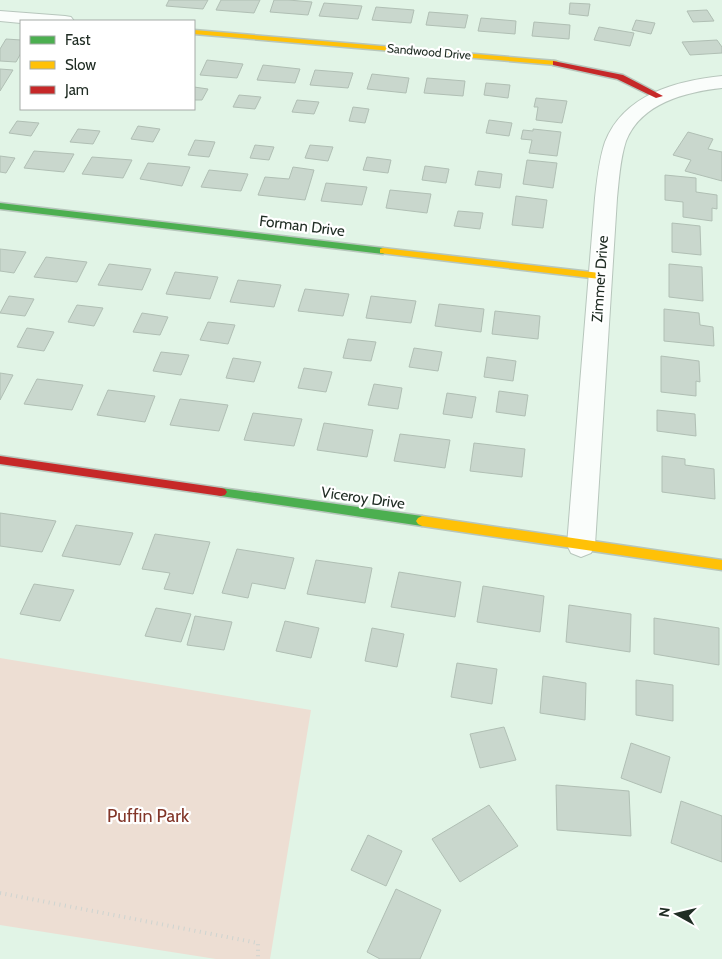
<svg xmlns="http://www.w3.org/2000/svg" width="722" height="959" font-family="Cabin,sans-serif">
<rect width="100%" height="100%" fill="#e1f4e6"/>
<path fill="#edded3" d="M0 658 311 710 270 959H216L0 925Z"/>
<path fill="#c9d7cd" stroke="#b0bfb4" d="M169 0H208L203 9 166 6Z
M221 0H260L254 13 216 10Z
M274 0H288L312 2 308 15 270 12Z
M324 3 362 6 358 19 319 16Z
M570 3 590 4 588 16 569 14Z
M376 7 414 10 411 23 372 20Z
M707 10 714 21 693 22 687 11Z
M429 12 468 15 465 28 426 25Z
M481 18 516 21 515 34 478 31Z
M636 20 655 23 651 34 632 30Z
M534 22 570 25 569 39 532 36Z
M599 27 634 33 630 46 594 40Z
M6 39 21 40V53L16 62 0 61V49Z
M717 40 722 47V53L690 55 682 42Z
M207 60 243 64 237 78 200 75Z
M263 65 300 69 295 83 257 80Z
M0 69 13 70 0 91Z
M315 70 353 73 348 88 310 85Z
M372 74 409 78 406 93 367 89Z
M427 78 465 81 463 96 424 93Z
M486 83 510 85 508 98 484 95Z
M194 87 208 89 202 100H194Z
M239 95 261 97 255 109 233 107Z
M536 98 567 101 562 123 536 120 538 107H534Z
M297 100 319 102 314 114 292 112Z
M353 107 369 109 365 123 349 121Z
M489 120 512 123 509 136 486 133Z
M17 121 39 123 31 136 9 133Z
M138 126 160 129 153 142 131 139Z
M78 129 100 131 93 144 70 142Z
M533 129 561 132 557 156 529 153 532 140 521 139 523 130 533 131Z
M688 132 713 139 708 149 722 152V181L685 171 691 160 673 155Z
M195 140 215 142 209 157 188 155Z
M255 145 274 147 269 160 250 158Z
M310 145 333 147 328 161 305 158Z
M34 151 74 154 64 172 24 168Z
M0 156 15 158 6 173 0 172Z
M92 157 132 160 123 178 82 174Z
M367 157 391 160 388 173 363 170Z
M527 160 557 163 553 188 523 184Z
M148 163 190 167 182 186 140 179Z
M425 166 449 169 446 183 422 180Z
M293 167 314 170 305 200 258 195 265 177 289 179Z
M209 170 248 174 241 191 201 187Z
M478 171 502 174 500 188 475 185Z
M665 175 696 178V192L717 195V209L712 208V221L683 217V202L665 200Z
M326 183 367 187 362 205 321 201Z
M390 190 431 194 427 213 386 208Z
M516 196 547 200 543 228 512 225Z
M458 211 483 213 480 229 454 226Z
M672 223 700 226 701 255 672 252Z
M0 249 26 252 14 273 0 271Z
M46 257 87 262 77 282 34 277Z
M109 264 151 269 142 290 98 285Z
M669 264 702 267 703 301 669 297Z
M175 272 218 277 210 299 166 294Z
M238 280 281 285 274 307 230 302Z
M305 289 349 294 343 316 298 311Z
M9 296 34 299 25 316 0 313Z
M371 296 416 301 411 323 366 318Z
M439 304 484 309 481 332 435 326Z
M77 305 103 308 94 326 68 322Z
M664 309 699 313 700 325 713 327 714 346 664 341Z
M495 311 540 316 538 339 492 334Z
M142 313 168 317 160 335 133 332Z
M208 322 235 325 228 344 200 340Z
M27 328 54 332 44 351 17 347Z
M348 339 376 342 371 361 343 358Z
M414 348 442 352 438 371 409 367Z
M161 352 189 355 181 375 153 371Z
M661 356 699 361 700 382 696 381V396L661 392Z
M487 357 516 361 513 381 484 377Z
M233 358 261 362 254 382 226 378Z
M304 368 332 372 326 392 298 388Z
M0 373 13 375 0 400Z
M37 379 83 385 72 410 24 404Z
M374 384 402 388 398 409 368 405Z
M108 390 155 396 145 422 97 415Z
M499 391 528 395 525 416 496 412Z
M447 393 476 397 472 418 443 414Z
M180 399 228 405 219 431 170 425Z
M657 410 695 414 696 436 657 431Z
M253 413 302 419 294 446 244 440Z
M324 423 373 430 367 457 317 450Z
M400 434 450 440 445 468 394 461Z
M474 443 525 449 522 477 470 471Z
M662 456 685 459V465L714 469 715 499 662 492Z
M0 513 56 521 42 552 0 546Z
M76 525 133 533 120 565 62 556Z
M155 534 210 542 193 594 164 589 170 573 142 569Z
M237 549 294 558 285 589 252 583 248 598 222 593Z
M316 560 372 568 365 603 307 594Z
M399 572 461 582 455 617 391 607Z
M34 584 74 590 60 621 20 614Z
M483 586 544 596 540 632 477 622Z
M569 605 631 614 630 652 566 642Z
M156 608 191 614 181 642 145 636Z
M195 616 232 622 224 650 187 645Z
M654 618 719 628V665L654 654Z
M285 621 319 628 311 658 276 651Z
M372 628 404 634 397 667 365 661Z
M457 663 497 669 492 704 451 697Z
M543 676 586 683 585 720 540 713Z
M636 680 673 685V721L636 715Z
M504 727 516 760 480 768 470 734Z
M631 743 670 757 661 793 621 778Z
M556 785 629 791 631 836 557 830Z
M681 801 722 816V862L671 843Z
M489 805 518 846 460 882 432 839Z
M368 835 402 851 386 886 351 870Z
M396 889 441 910 420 959H380L367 952Z"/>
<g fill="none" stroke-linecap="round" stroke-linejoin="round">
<g stroke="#b7c6bc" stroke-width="2">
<path id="street" d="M0 11 65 16 71 17 74 21H21V23L0 21Z
M722 76V88C685 92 641 103 626 141 620 159 619 180 617 198L595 545 591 553 581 557 571 553 567 545 595 198C597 180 599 160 605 142 624 94 676 81 722 76Z"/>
</g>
<g stroke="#b7c6bc" stroke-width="3">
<path id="fast" d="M0 203 383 248 388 251 383 254 0 209Z
M221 488 422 516 426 518 428 521 426 524 422 526 221 496 217 495 215 492 217 489Z"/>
</g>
<g stroke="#b7c6bc" stroke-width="3">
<path id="slow" d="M194 30 556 61 560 63 556 65 194 34Z
M383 248 600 273 605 276 600 279 380 253V249Z
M422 516 722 560V570L422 526 418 524 416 521 418 518Z"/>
</g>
<g stroke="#b7c6bc" stroke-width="3">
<path id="jam" d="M553 61 623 75 663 96 656 98 617 79 553 65Z
M0 456 221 488 225 489 227 492 225 495 221 496 0 464Z"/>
</g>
<path stroke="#ced4d0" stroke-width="4" stroke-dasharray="1 4.5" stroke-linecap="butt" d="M0 893 258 943V959"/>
<use href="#street" fill="#fafdfb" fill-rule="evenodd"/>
<use href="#fast" fill="#4caf50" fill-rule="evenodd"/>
<use href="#slow" fill="#ffc107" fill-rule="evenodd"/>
<use href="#jam" fill="#c62828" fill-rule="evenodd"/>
</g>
<g text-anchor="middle" stroke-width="4.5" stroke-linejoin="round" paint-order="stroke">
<g font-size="12" fill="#202d24" stroke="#fff">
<text transform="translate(429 52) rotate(5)" y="4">Sandwood Drive</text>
</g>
<g font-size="15" fill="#202d24" stroke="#fff">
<text transform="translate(302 226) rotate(7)" y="5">Forman Drive</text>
<text transform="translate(600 279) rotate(-86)" y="5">Zimmer Drive</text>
<text transform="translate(363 498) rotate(8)" y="5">Viceroy Drive</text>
</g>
<g font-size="18" fill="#823629" stroke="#fff">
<text x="148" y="822">Puffin Park</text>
</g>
</g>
<rect x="20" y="20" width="175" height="90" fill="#ffffff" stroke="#a6aba7"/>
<rect x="30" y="36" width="25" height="8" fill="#4caf50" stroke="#a6aba7"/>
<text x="65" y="45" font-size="15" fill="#202d24">Fast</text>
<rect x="30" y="61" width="25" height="8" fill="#ffc107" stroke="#a6aba7"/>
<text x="65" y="70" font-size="15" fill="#202d24">Slow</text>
<rect x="30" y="86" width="25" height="8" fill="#c62828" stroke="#a6aba7"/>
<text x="65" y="95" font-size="15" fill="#202d24">Jam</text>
<g transform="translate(677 914) rotate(278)" stroke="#ffffff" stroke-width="4" paint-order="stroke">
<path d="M0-4L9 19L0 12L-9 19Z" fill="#202d24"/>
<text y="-8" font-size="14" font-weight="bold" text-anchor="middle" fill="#202d24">N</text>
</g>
</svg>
